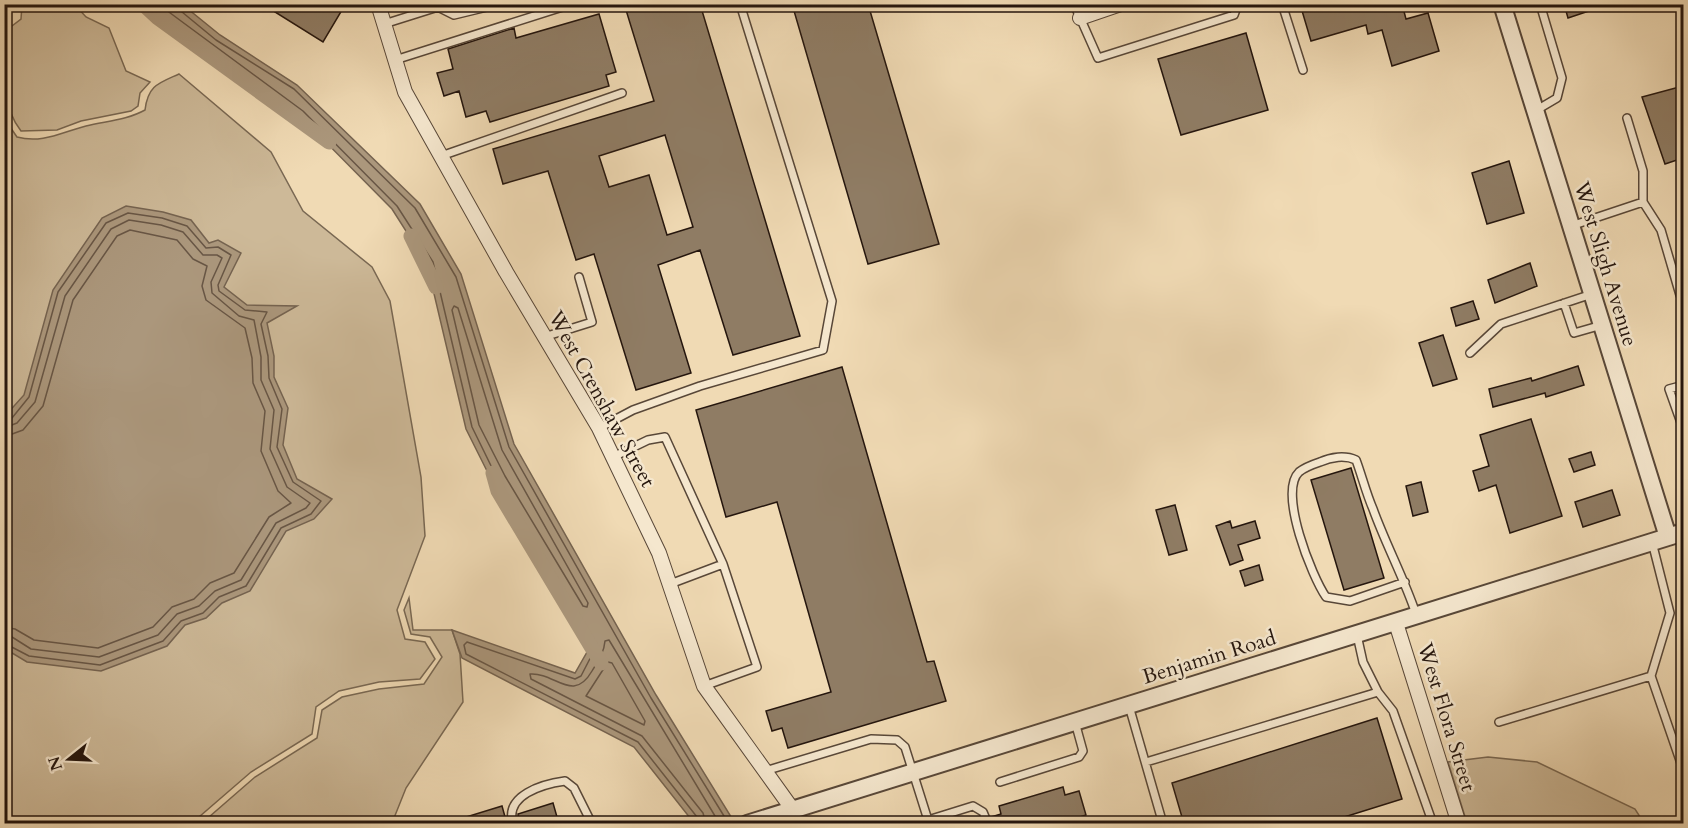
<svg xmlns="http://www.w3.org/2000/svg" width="1688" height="828" font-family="Cardo,serif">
<rect width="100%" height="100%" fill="#f0dab4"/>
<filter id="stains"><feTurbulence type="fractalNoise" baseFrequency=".00333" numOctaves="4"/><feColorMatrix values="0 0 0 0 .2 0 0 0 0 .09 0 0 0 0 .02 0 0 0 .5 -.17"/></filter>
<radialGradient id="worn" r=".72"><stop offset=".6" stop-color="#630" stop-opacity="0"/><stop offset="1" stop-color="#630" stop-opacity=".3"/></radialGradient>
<path fill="#cdb998" stroke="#796853" stroke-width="1.5" d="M22 5H75L86 17 109 28 126 71 150 82 140 93 138 106 131 111 81 121 57 130 21 131C0 105 4 65 4 32L21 19Z
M179 74 271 152 303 211 372 267 390 301 421 477 425 536 397 610 405 639 425 642 435 659 420 679 379 682 339 691 316 707 312 734 251 772 192 823H5L4 118 17 137C42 144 62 132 86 126 106 121 127 120 145 110 148 85 159 83 179 74Z
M409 598 413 630H452L460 654 463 702 406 788 392 823 201 824 255 777 317 738 322 710 342 697 379 689 424 684 442 657 430 637 411 634 404 610Z
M1488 757 1537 762 1635 809 1644 823H1467L1448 762Z"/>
<path fill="#ab977c" stroke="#756350" stroke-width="1.5" d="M148 5H183L220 35 297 85 420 204 461 274 514 444 656 695 733 820 719 823H694L634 747 462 658 452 630 575 673 591 645 493 483 466 429 427 264 392 209 299 115Z
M126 206 163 212 191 220 209 243 218 240 241 253 224 287 247 305 297 306 267 323 274 356V377L288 408 283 445 297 479 332 499 314 519 286 531 250 591 222 603 206 618 185 625 167 646 101 671 27 662 7 650 5 643V416L24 395 53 290 102 218Z"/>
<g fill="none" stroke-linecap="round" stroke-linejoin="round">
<path stroke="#685645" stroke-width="1.5" d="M158 4 303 111 397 206 433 262 472 427 498 480 597 645 581 676 575 679 467 642 464 645 466 654 638 742 697 817 698 824
M180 4 182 12 216 40 294 89 415 208 456 277 509 447 651 698 724 816 723 824
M454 306 458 308 502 450 588 603 587 607 583 606 505 476 479 425 452 310Z
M4 420 12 418 29 397 58 292 106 223 128 213 162 218 187 226 206 248 218 247 231 255 218 285 219 291 245 310 267 312 261 324 268 356 269 378 282 409 277 447 293 482 321 501 311 514 281 528 246 586 219 597 203 613 181 621 163 641 100 665 29 656 4 643
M4 428 17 423 35 402 65 296 111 229 129 220 161 225 183 232 203 255H217L222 258 211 282 212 293 239 316 254 320 261 357V380L274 410 270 449 287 487 310 503 306 508 276 523 241 580 215 591 199 606 177 614 158 635 99 657 31 649 12 637 4 636
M4 437 23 430 43 406 73 300 117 236 130 230 177 240 193 259 207 266 202 286 206 300 245 328 252 358 253 383 265 411 261 451 278 491 291 503 269 517 234 573 210 583 194 599 172 607 153 627 98 648 34 640 15 629 4 627
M608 662 612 663 645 721 644 725 586 696Z
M706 824 703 813 642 736 531 679 530 674C555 672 573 704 592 671 598 661 604 653 605 641L609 640 715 816V824"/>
<path stroke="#ab977c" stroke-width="15" d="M143 4 158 18 329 142
M411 236 436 287
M493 473 498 491 601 663"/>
</g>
<path fill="#8f7c64" stroke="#25160e" stroke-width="1.5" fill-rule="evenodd" d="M280 4H333L342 10 323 42 275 12Z
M646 4H700L800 336 733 355 700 250 658 265 691 373 636 390 594 254 576 260 548 171 503 184 493 149 654 101 626 10ZM665 135 693 227 667 235 649 175 609 187 599 156Z
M792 4H868L939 244 868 264Z
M1300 4H1402L1406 19 1428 13 1439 51 1392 66 1382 30 1368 34 1366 25 1311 41Z
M1564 4H1601V7L1568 18Z
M599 14 616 72 606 75 609 86 490 122 486 111 466 117 459 91 444 96 437 73 453 69 448 49 514 28 516 38Z
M1246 33 1268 110 1181 135 1158 59Z
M1683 86V158L1665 164 1642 97Z
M1509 161 1524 213 1487 224 1472 173Z
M1530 263 1537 286 1495 303 1488 280Z
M1473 301 1479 319 1456 326 1451 308Z
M1443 335 1457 379 1433 386 1419 343Z
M1578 366 1584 385 1546 397 1545 393 1493 407 1489 389 1531 378 1532 381Z
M842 367 927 662 934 661 946 701 788 748 782 728 772 731 766 711 831 692 777 502 726 517 696 410Z
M1531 419 1562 516 1510 533 1496 485 1479 491 1473 471 1489 466 1480 435Z
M1591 452 1595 465 1574 472 1569 459Z
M1351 468 1384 578 1344 590 1311 480Z
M1421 482 1428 512 1413 516 1406 486Z
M1612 490 1620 515 1583 527 1575 502Z
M1175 505 1187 550 1169 555 1156 510Z
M1230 521 1232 528 1255 521 1260 538 1238 545 1243 560 1230 565 1216 526Z
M1259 565 1263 580 1245 586 1240 571Z
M1377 718 1402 799 1322 824H1184L1172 783Z
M1063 787 1065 795 1079 791 1086 815 1073 819 1074 824H993L991 817 1001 814 999 806Z
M553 803 559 824H519L518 814Z
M502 806 507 824H453V821Z"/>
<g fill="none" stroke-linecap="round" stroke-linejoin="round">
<g stroke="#584738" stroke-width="10">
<path id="service" d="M1074 4 1098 58 1234 15 1238 4
M1282 4 1303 70
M384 24 438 7 454 15 487 7
M395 60 572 4
M1535 111 1557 98 1562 78 1540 4
M1627 118 1643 171V202L1661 230 1680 295
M441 156 622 93
M1571 226 1643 202
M1564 303 1574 333 1602 325
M544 337 592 322 579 277
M1470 353 1501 324 1592 294
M1684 385 1669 389 1684 431
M599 428 633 410 700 386 823 350 832 301 740 4
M613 457 648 440 665 437 723 564 670 584
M1652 542 1670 613 1651 676 1684 772
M1405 582 1350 601 1326 597C1312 577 1278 492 1299 472 1304 468 1314 464 1320 462 1331 457 1345 455 1356 460 1362 476 1366 493 1373 509 1386 545 1404 578 1416 614
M1357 635 1363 662 1378 692 1393 711 1433 824
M704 686 757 667 723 564
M1129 706 1163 824
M1499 722 1651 676
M1146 762 1378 692
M765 771 871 739 897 740 905 747 928 820 917 824
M1000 782 1079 757 1083 751 1075 722
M928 820 973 806 983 812 988 824
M513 824C504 795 543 784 565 781L574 788 592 824"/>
</g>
<g stroke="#584738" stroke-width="16">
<path id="minor" d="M378 4 405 92 506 272 599 428 659 553 704 686 793 810
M1080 18 1121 4
M1396 623 1459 824"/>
</g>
<g stroke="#584738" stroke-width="20">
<path id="tertiary" d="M1502 4 1668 537
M747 824 1684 532"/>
</g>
<use href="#service" stroke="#f5e7ce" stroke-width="7"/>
<use href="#minor" stroke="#f5e7ce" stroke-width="14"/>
<use href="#tertiary" stroke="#f5e7ce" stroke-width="16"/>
</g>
<g text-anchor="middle" stroke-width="5" stroke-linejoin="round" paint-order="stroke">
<g font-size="21" fill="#25160e" stroke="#f5e7ce">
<text transform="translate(1606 264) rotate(73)" y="7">West Sligh Avenue</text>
<text transform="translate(602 399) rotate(61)" y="7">West Crenshaw Street</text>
<text transform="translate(1209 657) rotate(-17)" y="7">Benjamin Road</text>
<text transform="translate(1447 717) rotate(73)" y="7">West Flora Street</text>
</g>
</g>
<rect width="1688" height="828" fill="none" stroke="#f0dab4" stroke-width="24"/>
<rect x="6" y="6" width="1676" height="816" fill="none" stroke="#25160e" stroke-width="3"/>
<rect x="12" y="12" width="1664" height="804" fill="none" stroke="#25160e" stroke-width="1.5"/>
<g transform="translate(69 759) rotate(252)" stroke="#f5e7ce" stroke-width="4.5" paint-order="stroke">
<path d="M0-4.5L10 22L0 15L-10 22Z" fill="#25160e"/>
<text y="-9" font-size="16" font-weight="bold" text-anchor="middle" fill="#25160e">N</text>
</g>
<rect width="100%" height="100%" filter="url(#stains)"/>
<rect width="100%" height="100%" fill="url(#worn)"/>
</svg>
